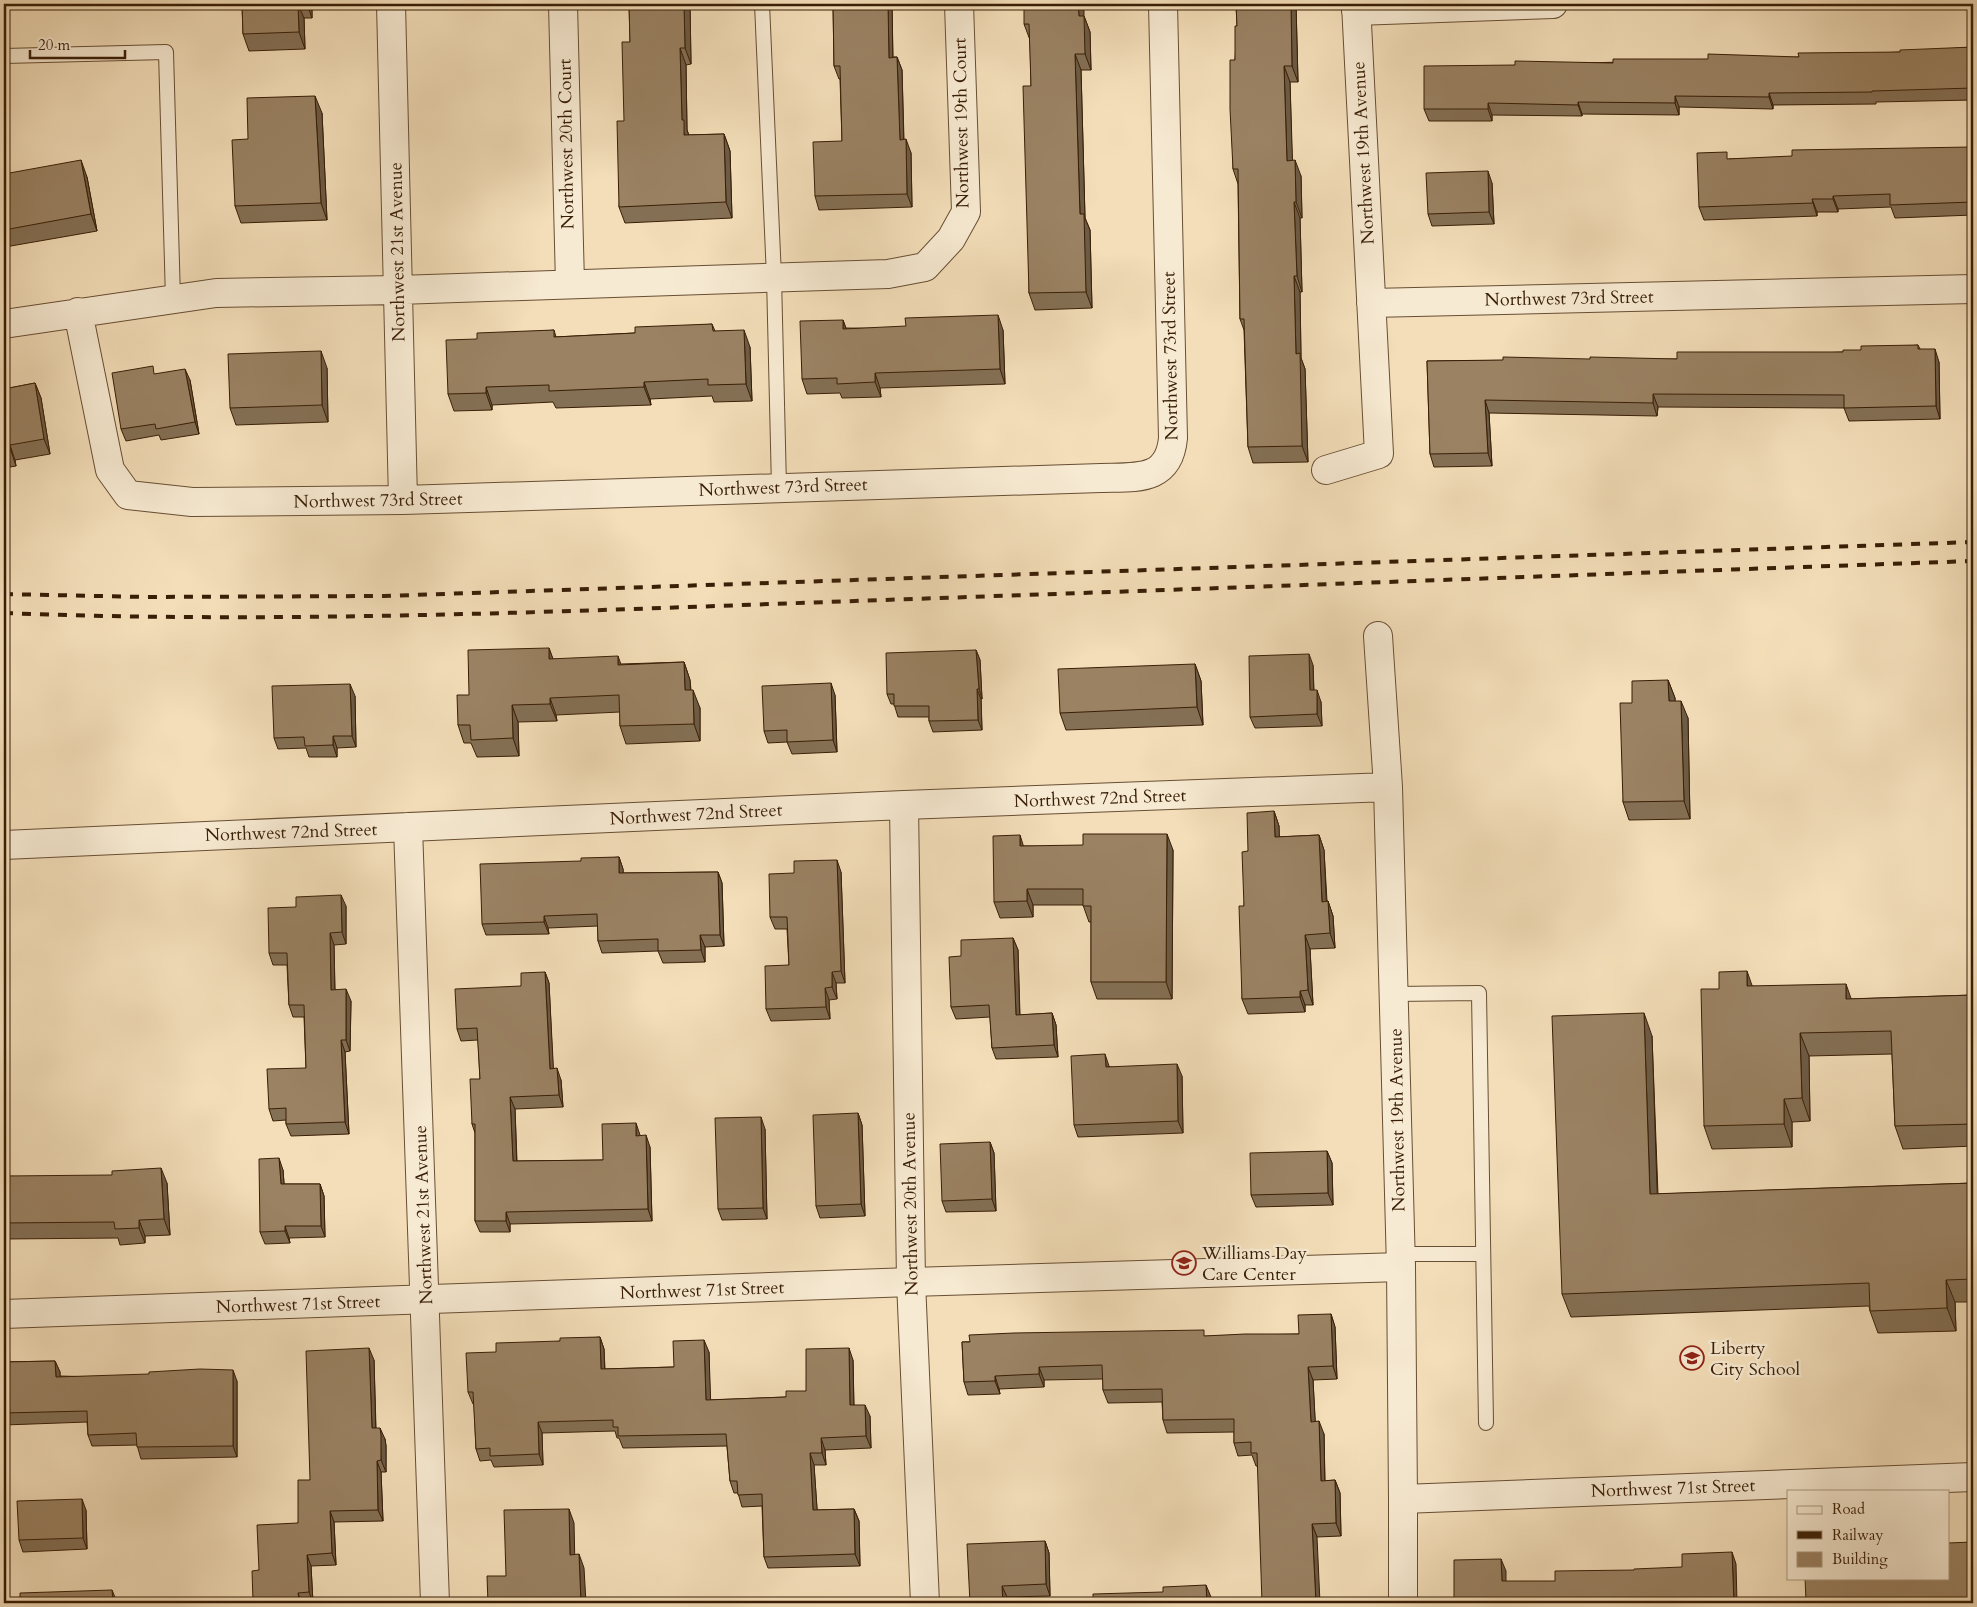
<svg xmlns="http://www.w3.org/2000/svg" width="1977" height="1607" font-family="Cardo,serif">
<rect width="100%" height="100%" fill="#f3deb9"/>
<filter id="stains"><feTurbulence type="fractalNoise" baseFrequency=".004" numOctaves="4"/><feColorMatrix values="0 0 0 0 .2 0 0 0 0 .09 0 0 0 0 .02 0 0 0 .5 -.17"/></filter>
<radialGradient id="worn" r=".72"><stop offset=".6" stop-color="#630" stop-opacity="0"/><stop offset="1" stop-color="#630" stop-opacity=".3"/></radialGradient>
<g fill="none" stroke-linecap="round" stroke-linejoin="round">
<g stroke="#684e33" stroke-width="16">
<path id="service" d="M762 4 774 277 779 487
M4 56 166 52 173 299
M1394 994 1479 993 1486 1423
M1400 1254H1483"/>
</g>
<g stroke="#684e33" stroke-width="30">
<path id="minor" d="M391 4 403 500
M563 4 570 284
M1356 11 1553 4
M1371 303 1973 289
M78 312 110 470 128 495 192 502 403 500 1101 478C1136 477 1169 482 1173 438L1163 4
M4 324 216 293 398 290 888 274 925 267 951 239 966 212 959 4
M1326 470 1379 454 1356 4
M1378 636 1388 787 1401 1267
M904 805 911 1282 925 1603
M408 827 435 1603
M4 845 904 805 1388 787
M1403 1499V1603"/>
</g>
<g stroke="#684e33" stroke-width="30">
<path id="tertiary" d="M4 1314 911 1282 1401 1267 1403 1499 1973 1477"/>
</g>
<use href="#service" stroke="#f7ead2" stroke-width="14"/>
<use href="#minor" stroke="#f7ead2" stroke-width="28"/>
<use href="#tertiary" stroke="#f7ead2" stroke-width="28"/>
<path stroke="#391e06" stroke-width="4" stroke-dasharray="9 9" stroke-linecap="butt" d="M4 594 145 597 384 596 1973 542
M4 613C287 624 572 611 855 601 1228 588 1600 574 1973 561"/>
</g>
<path fill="#847055" stroke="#391e06" d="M242 4H312V18H304L305 49 249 51 243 34Z
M629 4H690L691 64 686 65 687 130 689 135 724 134 730 151 732 218 625 223 619 207 630 42Z
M833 4H892L893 57H897L902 70 904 140 911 153 912 207 819 210 815 196 842 141 840 79H839L834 66Z
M1236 4H1296L1298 82H1290L1292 160 1301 176 1302 218H1300L1302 292H1300L1301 358 1305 369 1308 462 1253 463 1248 447 1244 330 1240 319 1238 184 1233 169 1235 60 1237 26Z
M1084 16 1090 32 1091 70H1081L1085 218 1090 230 1092 308 1035 310 1029 293 1031 86 1030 40 1024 24Z
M1973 47V100L1876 102V104L1773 105V109L1679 107V115L1582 114V116L1492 115V121H1429L1424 109 1515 65 1799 57 1900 52Z
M322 113 327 220 241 223 235 206 248 139Z
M1973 153V215L1895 218 1891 207 1838 209V212H1817V216L1704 220 1699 207 1729 159Z
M4 174 87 177 97 231 5 247 4 243Z
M1492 183 1494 224 1432 226 1428 214Z
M843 320 846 328 1003 330 1005 384 880 388 881 397 842 398 840 393 807 394 802 379Z
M712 324 715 331 750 347 752 401 714 402 712 396 650 399 651 405 556 408 553 402 492 405V410L454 411 448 394 477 339 554 330 556 337 635 333Z
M1918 345 1920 349 1939 362 1940 419 1849 421 1844 408 1658 407 1657 416 1489 413 1492 466 1434 467 1430 454 1427 361 1677 359 1843 352Z
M327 368 328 422 236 425 230 408Z
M156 374 190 380 199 434 161 440 159 435 126 441 121 429Z
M35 383 41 398 50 454 15 460 16 466 4 468V389Z
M549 648 553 659 621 664 684 662 690 680 691 690 700 708V741L626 744 620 726V712L556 715 557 721 518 722 519 756 477 757 471 743H464L458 725 469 695Z
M976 650 980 660 982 699H981L982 730 933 732 929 721V717H898L894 704H891L887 694Z
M1195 664 1201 681 1203 725 1066 730 1060 713Z
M1313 665 1314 690 1321 702 1322 726 1255 728 1250 717Z
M1668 680 1675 698V701L1688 718 1690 819 1629 820 1623 802 1632 703Z
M835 695 837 752 792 754 787 742 768 743 764 731Z
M355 696 356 747 337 748V757H309L306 748 278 749 274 738Z
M1274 811 1279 826V837L1319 835 1324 850 1327 901H1328L1333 916 1335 948 1310 949 1313 1005H1305V1012L1248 1014 1242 999 1244 906 1248 851Z
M1024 846 1173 850 1172 999H1097L1091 982V922H1089L1083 905H1033V917L1000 918 994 902Z
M619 857 623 869V873L718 872 722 883 724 946 705 947V962L663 963 658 951 602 953 598 941V926L548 928 549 934 486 935 482 924 581 861Z
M841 872 845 983H836L837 999 829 1000 830 1019 771 1021 766 1009 789 965 787 929H775L770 917Z
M346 906V944L334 945 335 989 351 1001 350 1051 345 1052 349 1134 291 1136 286 1124V1120L273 1121 269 1109 306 1068 304 1017H293L289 1005 287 965H273L269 953Z
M1013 938 1018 950 1020 1015 1052 1013 1056 1025 1058 1057 996 1059 992 1048 990 1017 956 1019 951 1007 961 956Z
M545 972 549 983 553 1068 561 1080 563 1107 515 1109 517 1161 603 1160 640 1136 650 1147 652 1221 510 1224V1232H480L475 1221V1133L472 1124 480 1079 478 1040 461 1041 457 1029 521 986Z
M1752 986 1851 999 1973 995V1146L1903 1149 1895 1126 1892 1054 1809 1056 1810 1121 1792 1122V1147L1712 1149 1704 1126Z
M1652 1036 1658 1194 1973 1183V1302H1955L1956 1331 1878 1333 1870 1311 1869 1306 1571 1317 1562 1294Z
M1109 1066 1110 1067 1182 1076 1183 1133 1078 1137 1074 1125Z
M858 1113 862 1125 865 1216 820 1218 816 1206Z
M765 1129 767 1219 722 1220 718 1209Z
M990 1142 994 1153 996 1211 946 1212 942 1201Z
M1327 1151 1332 1163 1333 1205 1256 1207 1251 1195Z
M283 1170 284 1184H320L324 1196 325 1237 289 1238 290 1243 265 1244 260 1232Z
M4 1176 167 1183 170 1235 145 1236V1243L120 1245 118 1238 4 1239Z
M1331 1314 1335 1327 1337 1379 1313 1380 1315 1421 1324 1434 1325 1481 1335 1480 1340 1493 1341 1536 1317 1537 1257 1466H1256L1252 1455 1238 1456 1234 1443V1432L1167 1433 1163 1420 1162 1402 1108 1403 1103 1390V1379L1044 1380V1387L999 1389 1000 1394 968 1395 964 1382 962 1342 1299 1334Z
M600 1337 604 1349 605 1369 674 1367 709 1352 710 1400 786 1397 806 1391 853 1360 854 1405 870 1416 871 1448 825 1450 826 1465H814L817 1510 854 1509 859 1521 860 1566 768 1568 764 1557 762 1506 742 1507 738 1493H734L730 1481 727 1446 623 1448 619 1438H617L615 1431 542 1433 543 1465 494 1467 491 1460 480 1461 476 1449 474 1404H473L468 1392 496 1352 560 1341Z
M374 1360 376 1428 385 1439 386 1446V1472H381L383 1521 334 1522 336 1565 311 1566 313 1603H254L253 1601 259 1570 298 1523 310 1480Z
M55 1361 60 1372V1376L237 1381V1457L141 1459 137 1445 92 1446 88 1435 87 1422 4 1425V1362Z
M86 1510 87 1549 23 1552 19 1540Z
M1045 1541 1049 1553 1050 1596 1007 1597 970 1603Z
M1973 1542V1603H1807L1806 1601Z"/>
<path fill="#6c5b45" stroke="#391e06" d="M298 4 304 18 305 49 299 32Z
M307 4H312V18Z
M684 4H690L691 64 685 48Z
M888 4H892L893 71 889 58Z
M1078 4H1084V16L1090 32 1091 70 1085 54 1079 16Z
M1291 4H1296L1298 82 1292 66Z
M680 48 686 65 687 130 689 136 684 135 682 120Z
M1075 54 1081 70 1085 218 1090 230 1092 308 1086 292 1080 214Z
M897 57 902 70 904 153 900 140Z
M1284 66 1290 82 1293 176 1287 161Z
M1769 93 1773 105V109L1769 97Z
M315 96 322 113 327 220 321 203Z
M1675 96 1679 107V115L1675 103Z
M1578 102 1582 114V116L1578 105Z
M1488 103 1492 115V121L1488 109Z
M724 134 730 151 732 218 726 202Z
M906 139 911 153 912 207 907 194Z
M81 160 87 177 97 231 91 214Z
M1295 160 1301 176 1302 218 1296 202Z
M1488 171 1492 183 1494 224 1489 212Z
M1833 196 1838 209V212L1833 199Z
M1812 199 1817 212V216L1813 203Z
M1294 202 1300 218 1302 292 1297 276Z
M1294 276 1300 292 1301 358 1305 369 1308 462 1302 446 1296 354Z
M998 315 1003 330 1005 384 1000 369Z
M843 320 848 335 843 329Z
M744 330 750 347 752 401 746 384Z
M1935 349 1939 362 1940 419 1936 406Z
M321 351 327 368 328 422 322 405Z
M185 369 190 380 199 434 195 422Z
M875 373 880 388 881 397 875 382Z
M644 382 650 399 651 405 644 387Z
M35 383 41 398 50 454 44 439Z
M486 387 492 405V410L486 393Z
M1653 394 1658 407 1657 416 1653 403Z
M1485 400 1489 413 1492 466 1488 453Z
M10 445 15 460 16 466 11 451Z
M549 648 555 665 549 659Z
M976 650 980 660 982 699 979 689Z
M1309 654 1313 665 1314 702 1310 690Z
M618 656 624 673 618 665Z
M684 662 690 680 691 708 685 690Z
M1195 664 1201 681 1203 725 1197 707Z
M1668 680 1675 698V718L1669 701Z
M831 683 835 695 837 752 833 740Z
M350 684 355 696 356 747 352 736Z
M977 689 981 699 982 730 978 720Z
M693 690 700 708V741L694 724Z
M1317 690 1321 702 1322 726 1317 714Z
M550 698 556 715 557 721 550 704Z
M1681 701 1688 718 1690 819 1684 801Z
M512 705 518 722 519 756 513 738Z
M333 736 337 748V757L333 745Z
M1274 811 1279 826 1280 852 1275 837Z
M1167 834 1173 850 1172 999 1166 982Z
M1020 835 1025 851 1020 846Z
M1319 835 1324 850 1327 916 1322 902Z
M619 857 623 869 624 885 619 873Z
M837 860 841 872 845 983 841 971Z
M718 872 722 883 724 946 720 935Z
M1027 889 1033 905V917L1027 901Z
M341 895 346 906V944L342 932Z
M1328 901 1333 916 1335 948 1330 933Z
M544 916 548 928 549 934 544 922Z
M330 933 334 945 335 1001 331 990Z
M700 935 705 947V962L701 950Z
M1305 935 1310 949 1313 1005 1308 990Z
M1013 938 1018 950 1020 1027 1016 1015Z
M1747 971 1755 994 1747 986Z
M545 972 549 983 554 1080 550 1069Z
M832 972 836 983 837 999 832 987Z
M1846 984 1854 1007 1846 999Z
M825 988 829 1000 830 1019 826 1007Z
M346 989 351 1001 350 1051 346 1040Z
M1300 991 1305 1005V1012L1300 997Z
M1052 1013 1056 1025 1058 1057 1054 1045Z
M1644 1013 1652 1036 1658 1217 1650 1194Z
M1800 1033 1809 1056 1810 1121 1802 1098Z
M341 1040 345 1052 349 1134 345 1122Z
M1105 1054 1109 1066 1110 1079 1106 1067Z
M1177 1064 1182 1076 1183 1133 1178 1121Z
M557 1068 561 1080 563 1107 559 1095Z
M510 1097 515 1109 517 1173 513 1161Z
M1784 1099 1792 1122V1147L1784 1124Z
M858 1113 862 1125 865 1216 861 1204Z
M761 1117 765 1129 767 1219 763 1208Z
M636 1123 640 1135 641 1147 636 1136Z
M646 1135 650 1147 652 1221 648 1209Z
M990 1142 994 1153 996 1211 992 1199Z
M1327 1151 1332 1163 1333 1205 1328 1193Z
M279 1158 283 1170 285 1196 281 1184Z
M161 1168 167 1183 170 1235 164 1219Z
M320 1184 324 1196 325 1237 321 1226Z
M506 1212 510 1224V1232L506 1221Z
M139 1220 145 1236V1243L139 1228Z
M285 1226 289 1238 290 1243 285 1231Z
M1946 1280 1955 1302 1956 1331 1947 1308Z
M1331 1314 1335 1327 1337 1379 1333 1366Z
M600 1337 604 1349 605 1381 601 1369Z
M704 1340 709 1352 711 1412 706 1400Z
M369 1348 374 1360 376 1440 372 1428Z
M849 1348 853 1360 854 1417 850 1405Z
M55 1361 60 1372V1388L56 1377Z
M1039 1367 1044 1380V1387L1039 1374Z
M1308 1367 1313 1380 1316 1435 1311 1422Z
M233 1370 237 1381V1457L233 1446Z
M995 1376 999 1389 1000 1394 995 1381Z
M865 1405 870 1416 871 1448 866 1436Z
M1319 1421 1324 1434 1325 1494 1321 1481Z
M538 1422 542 1433 543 1465 539 1454Z
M380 1428 385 1439 386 1446V1472L381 1460Z
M821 1438 825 1450 826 1465 822 1453Z
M810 1453 814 1465 818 1522 813 1510Z
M377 1461 381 1472 383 1521 378 1510Z
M1335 1480 1340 1493 1341 1536 1336 1523Z
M82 1499 86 1510 87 1549 83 1538Z
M569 1509 574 1523 575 1569 570 1555Z
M854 1509 859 1521 860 1566 855 1554Z
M330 1511 334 1522 336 1565 332 1553Z
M1312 1524 1317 1537 1320 1603H1316Z
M1045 1541 1049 1553 1050 1596 1046 1584Z
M1732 1552 1736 1564 1737 1603H1734Z
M579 1554 584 1568 586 1603H581Z
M307 1555 311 1566 313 1603 309 1592Z
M1501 1559 1506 1571V1593L1502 1581Z
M1206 1585 1211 1597V1603H1207Z
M1002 1586 1007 1597V1603H1003Z
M112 1590 117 1602V1603H113Z
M298 1593 302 1603H300L299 1599Z"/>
<path fill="#9a8263" stroke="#391e06" d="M242 4H298L299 32 243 34Z
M629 4H684L685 48H680L682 120H684V135L724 134 726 202 619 207 617 121H624L622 42H630Z
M833 4H888L889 58 897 57 900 140 906 139 907 194 815 196 813 142 842 141 840 66H834Z
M1024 4H1078L1079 16H1084L1085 54H1075L1080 214H1084L1086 292 1029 293 1023 86H1031L1029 24H1024Z
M1236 4H1291L1292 66H1284L1287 161 1295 160 1296 202H1294L1297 276H1294L1296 354 1300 353 1302 446 1248 447 1244 319H1240L1238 169H1233L1230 109V60H1235V26H1237Z
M1973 47V88L1872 91V92L1769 93V97L1675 96V103L1578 102V105L1488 103V109H1424V66L1515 65V61L1613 63V59H1708V54L1799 57 1798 53 1900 52V50Z
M315 96 321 203 235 206 232 140 248 139 247 98Z
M1971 147V155H1973V202L1890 205V194L1833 196V199H1812L1813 203 1699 207 1697 153 1727 152V159L1792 156V150Z
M81 160 91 214 4 230V174Z
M1488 171 1489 212 1428 214 1426 173Z
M998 315 1000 369 875 373V382L837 384V378L802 379 800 321 843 320V329L906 326 905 318Z
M712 324 713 331 744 330 746 384 708 385V379L644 382V387L549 391V385L486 387V393L448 394 446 340 477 339V333L554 330V337L635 333V327Z
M1918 345V349H1935L1936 406 1844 408V395L1653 394V403L1485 400 1488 453 1430 454 1427 361 1503 360V357L1590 359V357L1677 359V352H1843V350H1861V346Z
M321 351 322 405 230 408 228 354Z
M153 366 154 374 185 369 195 422 156 429 155 424 121 429 112 373Z
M35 383 44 439 10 445 11 451 4 452V389Z
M549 648V659L618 656V665L684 662 685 690H693L694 724 620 726 619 695 550 698V704L512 705 513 738 471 740 470 725H458L457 695H469L468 650Z
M976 650 979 689H977L978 720 929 721V706H894V694H887L886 653Z
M1309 654 1310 690H1317V714L1250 717 1249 656Z
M1195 664 1197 707 1060 713 1058 669Z
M1668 680 1669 701H1681L1684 801 1623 802 1620 703H1632V681Z
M831 683 833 740 787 742V730L764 731 762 686Z
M350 684 352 736H333V745L305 746 304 737 274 738 272 686Z
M1274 811 1275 837 1319 835 1322 902 1328 901 1330 933 1305 935 1308 990 1300 991V997L1242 999 1239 906H1244L1242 852 1248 851 1247 813Z
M1083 834H1167L1166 982H1091V906H1083V889H1027V901L994 902 993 836 1020 835V846L1083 845Z
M619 857V873L718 872 720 935H700L701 950 658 951V939L598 941 597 914 544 916V922L482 924 480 864 581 861V858Z
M837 860 841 971 832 972V987L825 988 826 1007 766 1009 765 966 789 965 787 917H770L769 874 794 873V861Z
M341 895 342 932 330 933 331 990 346 989V1040H341L345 1122 286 1124V1108L269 1109 267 1069 306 1068 304 1005H289L287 953H269L268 908 296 907V897Z
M1013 938 1016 1015 1052 1013 1054 1045 992 1048 989 1005 951 1007 949 957 961 956V940Z
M1747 971V986L1846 984V999L1973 995V1124L1895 1126 1891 1031 1800 1033 1802 1098 1784 1099V1124L1704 1126 1701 989H1719V972Z
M545 972 550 1069 557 1068 559 1095 510 1097 513 1161 603 1160 602 1124 636 1123V1136L646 1135 648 1209 506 1212V1221H475V1124H472L470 1079H480L477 1028 457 1029 455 989 521 986V973Z
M1644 1013 1650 1194 1973 1183V1279L1946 1280 1947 1308 1870 1311 1869 1283 1562 1294 1552 1016Z
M1105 1054 1106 1067 1177 1064 1178 1121 1074 1125 1071 1056Z
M858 1113 861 1204 816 1206 813 1115Z
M761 1117 763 1208 718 1209 715 1118Z
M990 1142 992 1199 942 1201 940 1144Z
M1327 1151 1328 1193 1251 1195 1250 1153Z
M279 1158 281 1184H320L321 1226H285V1231L260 1232 259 1159Z
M161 1168 164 1219 139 1220V1228L115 1229 114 1222 4 1223V1176L112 1175V1171Z
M1331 1314 1333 1366 1308 1367 1311 1422 1319 1421 1321 1481 1335 1480 1336 1523 1312 1524 1316 1603H1262L1257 1453H1251V1442L1234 1443V1419L1163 1420 1162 1389 1103 1390 1102 1365 1039 1367V1374L995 1376V1381L964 1382 962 1342H970L969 1335 1014 1333 1204 1330V1336L1245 1334H1299L1298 1315Z
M600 1337 601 1369 674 1367 673 1341 704 1340 706 1400 786 1397V1391H806V1349L849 1348 850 1405H865L866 1436 821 1438 822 1453H810L813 1510 854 1509 855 1554 764 1557 762 1494 738 1495 737 1481H730L726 1434 618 1436V1427H613V1420L538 1422 539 1454 490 1456V1448L476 1449 473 1392H468L466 1353 496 1352V1343L560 1341V1338Z
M369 1348 372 1428H380L381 1435V1460L377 1461 378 1510 330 1511 332 1553 307 1555 309 1592 298 1593 299 1599 253 1601 252 1571 259 1570 257 1525 298 1523V1480H310L306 1351Z
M55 1361 56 1377 149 1374V1372L200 1369 233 1370V1446L137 1447 136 1433 88 1435 87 1411 4 1413V1362Z
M82 1499 83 1538 19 1540 17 1501Z
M569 1509 570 1555 579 1554 581 1603H488L487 1576H506L504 1510Z
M1045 1541 1046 1584 1002 1586 1003 1603H970L967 1544Z
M1973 1542V1603H1863V1599L1806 1601 1805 1578H1948V1543Z
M1732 1552 1734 1603H1454V1560L1501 1559 1502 1581H1555V1571L1634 1570V1569L1682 1567V1554Z
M1206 1585 1207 1603H1093V1594L1163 1592V1587Z
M112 1590 113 1603H20V1593Z"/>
<defs>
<g id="school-ring" transform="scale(1.25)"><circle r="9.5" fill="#f7ead2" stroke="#8f2418" stroke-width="1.5"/><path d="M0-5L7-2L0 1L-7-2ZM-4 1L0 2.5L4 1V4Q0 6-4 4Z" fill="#8f2418"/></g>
</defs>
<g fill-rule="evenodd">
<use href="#school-ring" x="1184" y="1263"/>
<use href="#school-ring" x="1692" y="1358"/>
</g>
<g text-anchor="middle" stroke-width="4.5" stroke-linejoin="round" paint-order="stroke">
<g font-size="18" fill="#391e06" stroke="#f7ead2">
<text transform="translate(961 123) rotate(-91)" y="6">Northwest 19th Court</text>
<text transform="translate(566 144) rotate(-91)" y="6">Northwest 20th Court</text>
<text transform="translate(1363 153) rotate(-93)" y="6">Northwest 19th Avenue</text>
<text transform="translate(397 252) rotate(-91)" y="6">Northwest 21st Avenue</text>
<text transform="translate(1569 298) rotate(-1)" y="6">Northwest 73rd Street</text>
<text transform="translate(1170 356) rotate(-91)" y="6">Northwest 73rd Street</text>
<text transform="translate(783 487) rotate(-2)" y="6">Northwest 73rd Street</text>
<text transform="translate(378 500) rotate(-1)" y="6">Northwest 73rd Street</text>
<text transform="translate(1100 798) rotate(-2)" y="6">Northwest 72nd Street</text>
<text transform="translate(696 814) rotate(-3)" y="6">Northwest 72nd Street</text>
<text transform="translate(291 832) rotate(-2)" y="6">Northwest 72nd Street</text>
<text transform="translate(1397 1120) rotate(-91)" y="6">Northwest 19th Avenue</text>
<text transform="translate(910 1204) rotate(-91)" y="6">Northwest 20th Avenue</text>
<text transform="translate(423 1215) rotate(-92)" y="6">Northwest 21st Avenue</text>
<text transform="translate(702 1290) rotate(-2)" y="6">Northwest 71st Street</text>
<text transform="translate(298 1304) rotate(-2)" y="6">Northwest 71st Street</text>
<text transform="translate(1673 1488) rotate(-2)" y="6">Northwest 71st Street</text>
</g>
<g font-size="18" fill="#391e06" stroke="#f7ead2" text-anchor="start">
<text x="1202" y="1259">Williams Day<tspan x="1202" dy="21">Care Center</tspan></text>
<text x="1710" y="1354">Liberty<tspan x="1710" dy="21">City School</tspan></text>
</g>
</g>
<rect width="1977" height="1607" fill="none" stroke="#f3deb9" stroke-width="20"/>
<rect x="5" y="5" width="1967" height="1597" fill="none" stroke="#391e06" stroke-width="2.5"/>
<rect x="10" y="10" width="1957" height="1587" fill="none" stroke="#391e06"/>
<rect x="1787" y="1490" width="162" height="90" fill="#f7ead2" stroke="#ab9880"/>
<rect x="1797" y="1506" width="25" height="8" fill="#f7ead2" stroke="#ab9880"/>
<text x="1832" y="1514" font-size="15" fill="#391e06">Road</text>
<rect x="1797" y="1531" width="25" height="8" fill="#391e06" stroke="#ab9880"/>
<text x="1832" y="1540" font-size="15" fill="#391e06">Railway</text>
<rect x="1797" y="1552" width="25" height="15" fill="#9a8263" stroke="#ab9880"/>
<text x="1832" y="1564" font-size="15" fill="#391e06">Building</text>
<path d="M30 50v8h95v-8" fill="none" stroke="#391e06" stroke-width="2.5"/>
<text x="38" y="50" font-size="15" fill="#391e06" stroke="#f7ead2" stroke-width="4" paint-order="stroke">20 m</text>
<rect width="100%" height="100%" filter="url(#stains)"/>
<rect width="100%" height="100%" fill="url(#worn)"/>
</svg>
